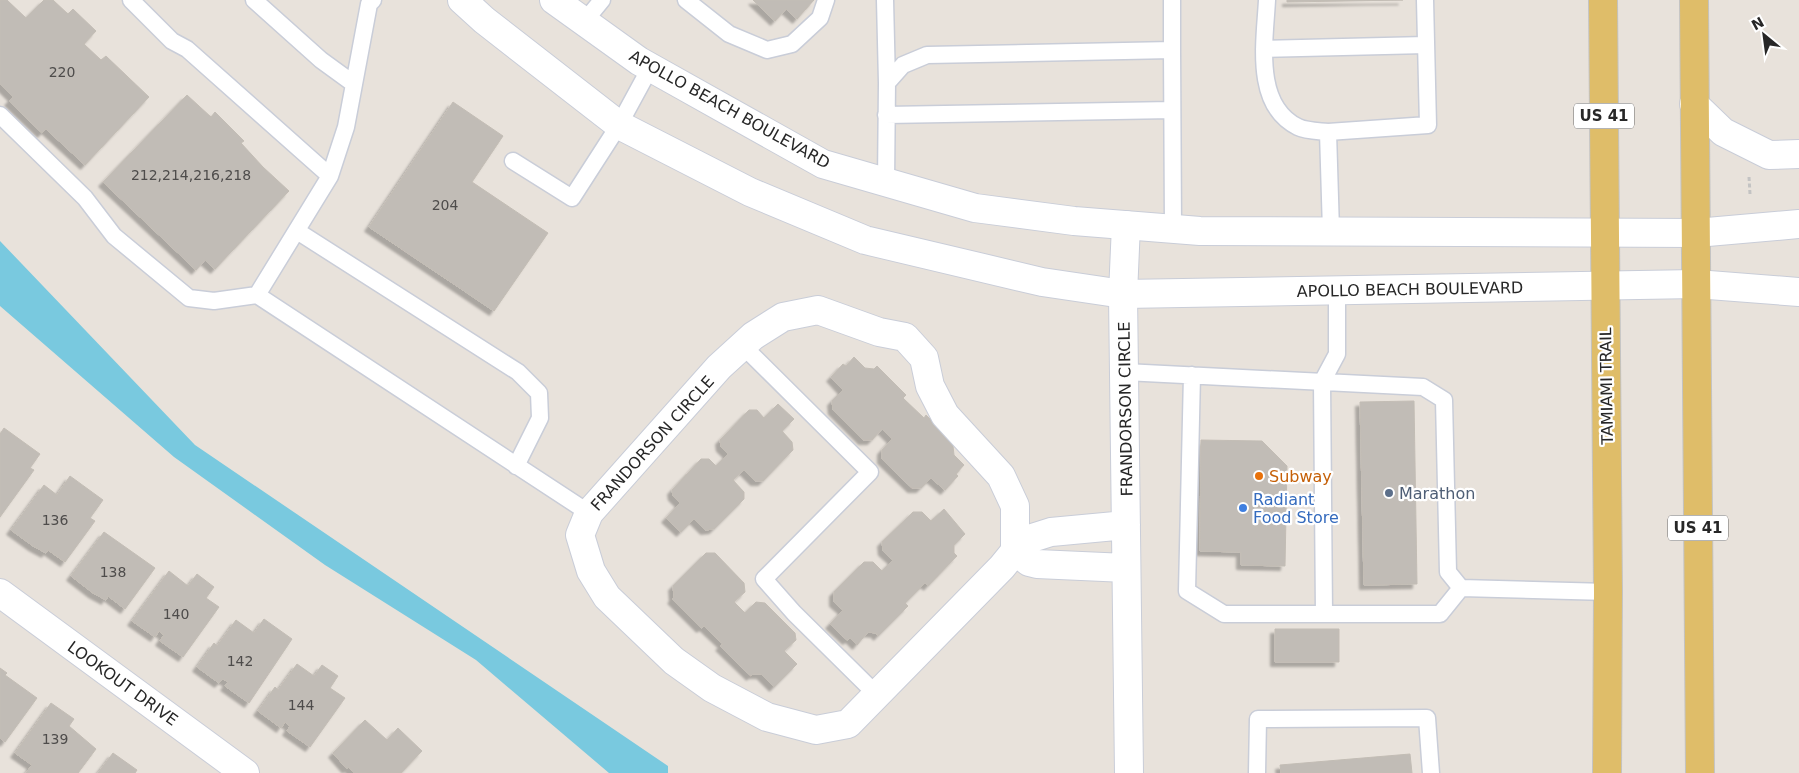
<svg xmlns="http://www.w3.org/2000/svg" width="1799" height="773" font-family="'DejaVu Sans',sans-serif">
<defs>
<filter id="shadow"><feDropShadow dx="-4.5" dy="4.5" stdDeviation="1" flood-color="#0004"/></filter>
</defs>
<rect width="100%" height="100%" fill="#e8e2db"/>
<path fill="#79c9df" d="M0 241 195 445 668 766V773H609L476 660 325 565 174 457 0 306Z"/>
<path fill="#c1bcb6" stroke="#c3bdb5" filter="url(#shadow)" d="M0 0H7L26 18 44 0H53L68 14 73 9 96 31 84 44 101 60 106 56 149 97 85 165 46 129 42 133 9 101 13 97 0 84Z
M753 0H814L797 19 786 9 775 21Z
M1287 0H1403L1287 2Z
M187 95 211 117 215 112 244 141 241 143 263 167 289 191 215 269 205 260 196 270 103 182Z
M453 102 503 136 472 182 548 233 494 311 369 227Z
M854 357 865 368 874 369 877 366 906 395 903 398 924 418 926 415 955 444 953 446 954 455 964 465 956 474 958 476 945 490 931 478 921 488H912L882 459V450L892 439 882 429 872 440H863L833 410 832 401 843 390 831 377 843 364 846 366Z
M1414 401 1417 584 1364 585 1360 402Z
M778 404 794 419 782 431 792 442 793 450 763 481H755L744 470 733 480 744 492V499L714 529 705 530 694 519 681 532 666 518 680 503 673 496 672 490 701 459H709L716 466 728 454 721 447 720 440 749 410H757L764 418Z
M4 428 40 454 30 468 34 470 0 517V434Z
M1201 440 1262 441 1287 466 1285 566 1241 565V552L1200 551Z
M70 476 103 500 90 518 95 521 65 562 48 550 46 553 33 546 11 530 44 485 57 495Z
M944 509 965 534 954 545V553L957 556 928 586 925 583 905 603 908 606 878 636 876 633 868 632 857 645 850 638 847 640 830 624 843 610 834 602V592L864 562H873L882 571 893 560 883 551 882 542 913 512H922L931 521Z
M104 532 155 568 125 609 108 596 106 600 93 593 71 576Z
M706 553H715L744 583 745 592 734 602 745 613 756 602 765 603 795 633 796 640 784 651 797 664 774 687 761 674H753L751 676 720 646 723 644 704 626 701 628 672 599 674 597 673 586Z
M169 571 188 586 197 574 214 587 206 598 219 607 183 657 160 641 164 635 159 631 155 637 132 621Z
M264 619 292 639 249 703 225 686 228 682 223 679 219 683 197 667 214 643 217 646 236 620 254 633Z
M1275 629H1339V662H1275Z
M297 664 314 676 322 665 338 676 330 688 345 698 310 747 287 731 290 726 285 722 281 728 258 711 275 687 278 690Z
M0 668 7 673 5 675 37 698 5 742 0 738Z
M51 703 74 719 69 726 96 749 78 773H26L32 765 15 753Z
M365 720 387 740 398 728 422 751 401 773H354L349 767 347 769 333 753Z
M113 753 137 770 135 773H98Z
M1410 754 1412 773H1281L1280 765Z"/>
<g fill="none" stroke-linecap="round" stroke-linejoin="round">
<g stroke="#c9cdd8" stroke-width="19">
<path id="service" d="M131 0 172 41 187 49 330 176
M254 0 321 60 354 84
M686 0 729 34 767 50 792 44 820 18 826 0
M885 0 887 83
M1172 0V50
M1267 0C1265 40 1253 105 1298 127 1306 131 1319 131 1328 132
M584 22 602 0
M1264 49 1426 45
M0 115 85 198 114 236 189 298 214 301 257 295 589 513
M886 115 1172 110
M513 161 572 198 619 125 650 68
M886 182 887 83 903 65 927 55 1172 50 1173 229
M297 231 518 372 539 393 540 418 516 466
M1331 231 1328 132 1428 125 1425 0
M257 295 330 176 346 127 369 4 373 0
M742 345 870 472 764 579 794 613 877 695
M1125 372 1423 387 1444 400 1448 572 1461 588 1608 592
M1192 375 1187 591 1224 614H1440L1461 588
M1324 614 1322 382 1337 354V290
M1257 773 1258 719 1427 718 1431 773"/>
</g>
<g stroke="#c9cdd8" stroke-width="30">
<path id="minor" d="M1123 294 1129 773
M818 310 879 332 905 337 924 358 930 386 945 415 1001 476 1015 506V551L1002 567 848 724 816 730 767 717 712 688 674 661 607 597 591 571 580 535 589 513 719 367 753 336 783 317Z
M1126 525 1051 532 1032 538 1015 551 1029 562 1037 564 1126 568
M0 593 245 773"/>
</g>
<g stroke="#c9cdd8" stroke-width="30">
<path id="tertiary" d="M1123 294 1126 225"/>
</g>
<g stroke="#c9cdd8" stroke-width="30">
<path id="secondary" d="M462 0 484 20 619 125 750 192 865 240 1042 282 1123 294 1696 284 1799 292
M554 0 639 61 823 164 975 208 1074 221 1200 231 1696 233 1799 224
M1694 104 1723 132 1769 155 1799 154"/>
</g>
<g stroke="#c3c3c3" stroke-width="30">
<path id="primary" d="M1603 0 1608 592 1607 773
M1694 0 1700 773"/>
</g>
<path stroke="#c3c3c3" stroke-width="3" stroke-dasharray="4 2.5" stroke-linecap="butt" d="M1749 177 1750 194"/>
<use href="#service" stroke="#fff" stroke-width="16"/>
<use href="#minor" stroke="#fff" stroke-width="28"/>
<use href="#tertiary" stroke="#fff" stroke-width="28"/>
<use href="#secondary" stroke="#fff" stroke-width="28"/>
<use href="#primary" stroke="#dfbd69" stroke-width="28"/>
</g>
<circle fill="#e8710a" stroke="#fff" stroke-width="2" cx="1259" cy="476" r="5"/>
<circle fill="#5c6f8a" stroke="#fff" stroke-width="2" cx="1389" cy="493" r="5"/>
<circle fill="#3f7fe0" stroke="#fff" stroke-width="2" cx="1243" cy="508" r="5"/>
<g text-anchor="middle" stroke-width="4.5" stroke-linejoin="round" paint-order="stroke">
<g font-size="14" fill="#4e4c4b">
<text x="62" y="77">220</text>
<text x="191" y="180">212,214,216,218</text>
<text x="445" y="210">204</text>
<text x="55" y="525">136</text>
<text x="113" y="577">138</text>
<text x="176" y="619">140</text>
<text x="240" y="666">142</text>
<text x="301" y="710">144</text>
<text x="55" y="744">139</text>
</g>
<g fill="#fff" stroke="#686868" stroke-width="1">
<rect x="1574" y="103.5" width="60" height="25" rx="4"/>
<rect x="1668" y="515.5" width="60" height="25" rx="4"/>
</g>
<g font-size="15" font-weight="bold" fill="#272727">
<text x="1604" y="121">US 41</text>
<text x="1698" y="533">US 41</text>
</g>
<g font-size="16" fill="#272727" stroke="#fff">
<text transform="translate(730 109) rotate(29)" y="6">APOLLO BEACH BOULEVARD</text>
<text transform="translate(1410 289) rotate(-1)" y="6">APOLLO BEACH BOULEVARD</text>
<text transform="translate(1606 386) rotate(-91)" y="6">TAMIAMI TRAIL</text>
<text transform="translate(1125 409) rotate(-91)" y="6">FRANDORSON CIRCLE</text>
<text transform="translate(652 443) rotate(-48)" y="6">FRANDORSON CIRCLE</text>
<text transform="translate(123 683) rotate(36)" y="6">LOOKOUT DRIVE</text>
</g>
<g font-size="16" fill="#c56008" stroke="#fff" text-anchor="start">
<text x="1269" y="482">Subway</text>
</g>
<g font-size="16" fill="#4e5e75" stroke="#fff" text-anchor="start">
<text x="1399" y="499">Marathon</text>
</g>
<g font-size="16" fill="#366cbe" stroke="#fff" text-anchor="start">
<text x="1253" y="505">Radiant<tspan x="1253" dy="18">Food Store</tspan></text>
</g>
</g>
<g transform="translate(1764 35) rotate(331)" stroke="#ffffff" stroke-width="4" paint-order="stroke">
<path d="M0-4L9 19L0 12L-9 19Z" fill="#272727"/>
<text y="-8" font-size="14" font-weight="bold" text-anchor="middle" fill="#272727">N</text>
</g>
</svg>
